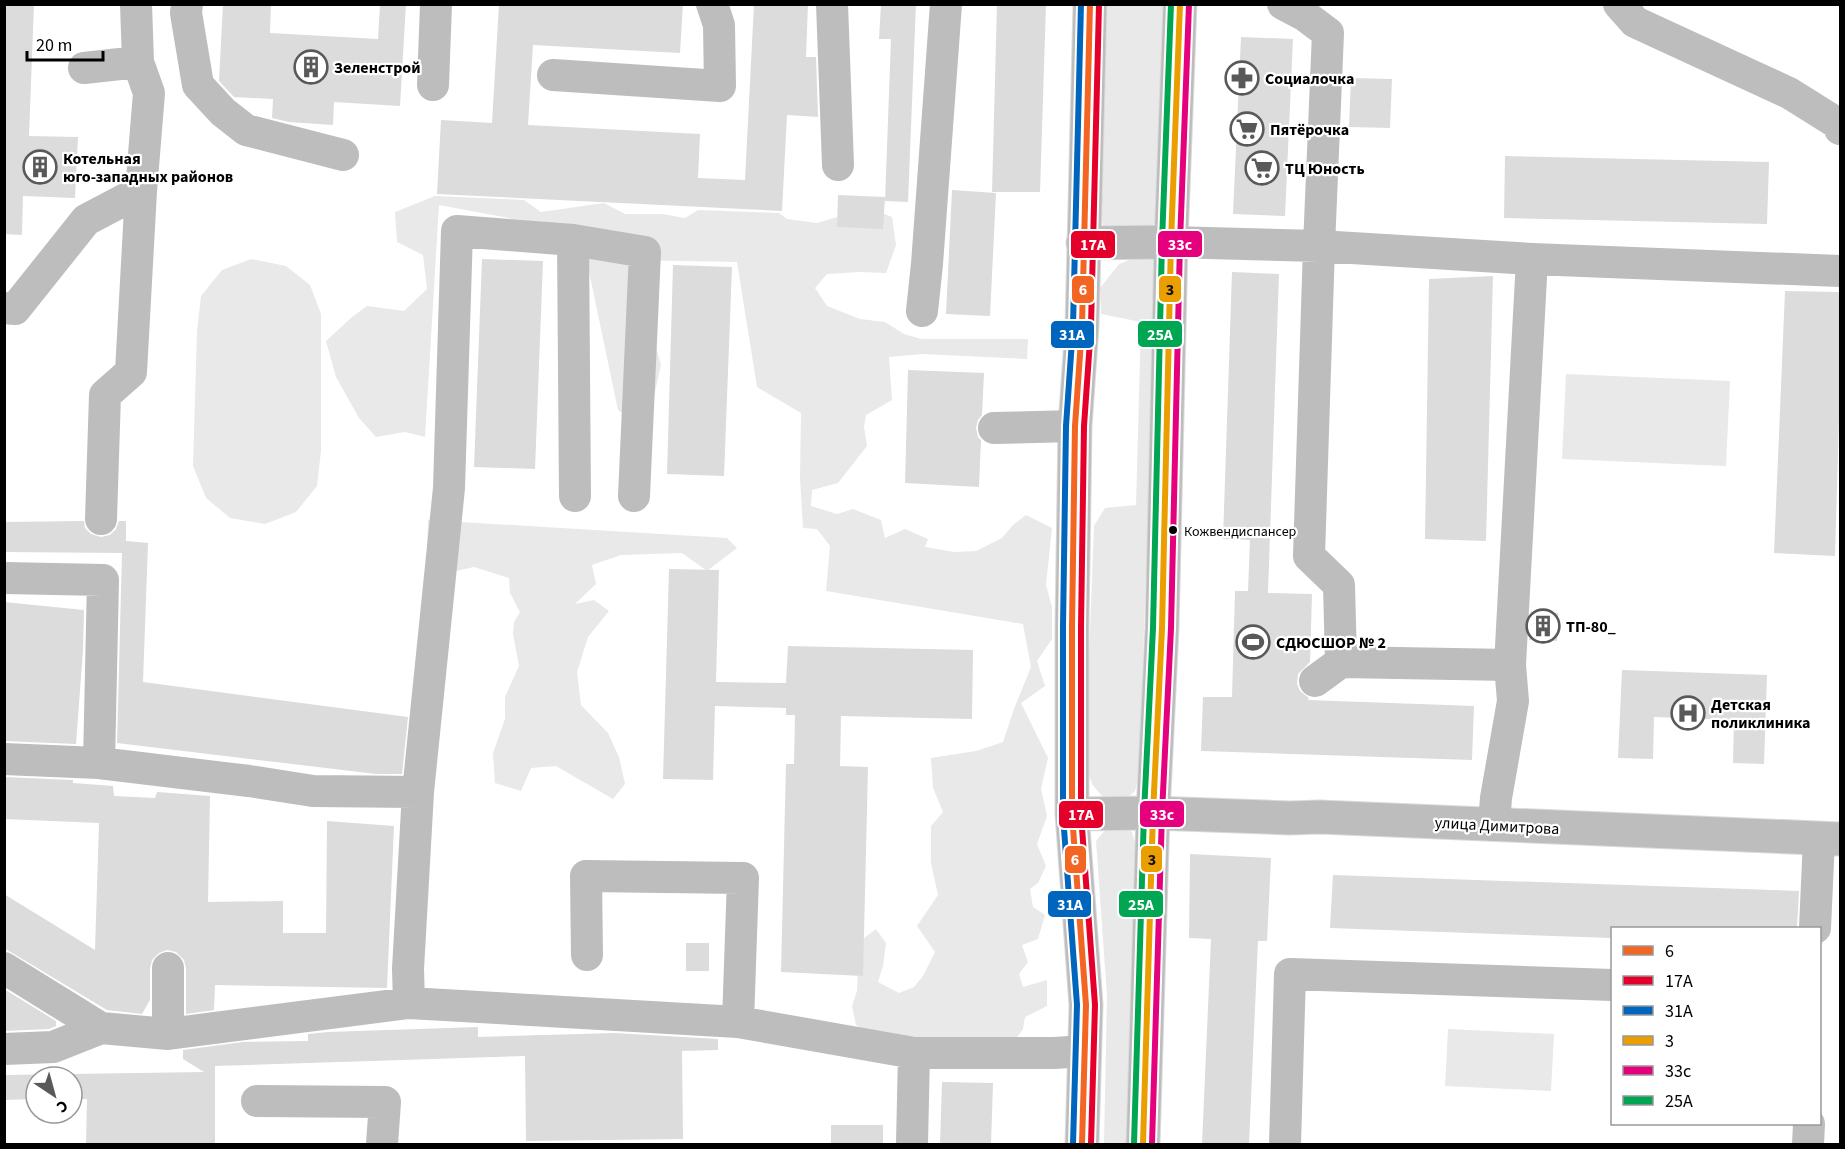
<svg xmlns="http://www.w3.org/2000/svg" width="1845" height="1149" font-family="'Source Sans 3',sans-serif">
<rect width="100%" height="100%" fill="#fff"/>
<path fill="#e9e9e9" d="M1104 5H1166L1157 220 1147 232 1104 227 1100 216Z
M435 196 524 200 541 212 604 203 625 214H662L685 218 698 210 779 213 787 219 817 223 844 215 877 211 892 217 896 245 886 273 859 272 827 274 815 288 827 306 860 319 885 322 904 334 921 339H1028L1027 359 923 354 889 357 892 400 866 415 864 427 867 446 838 483 812 490 811 506 837 514 853 509 881 520 885 538 905 529 928 539 925 547 954 552 976 551 1002 538 1013 525 1026 515 1052 528 1046 585 1052 607V639L1037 661 1045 686 1021 703 1048 758 1041 789 1047 816 1037 844 1046 866 1038 883 1030 889 1033 907 1045 915 1038 939 1022 945 1028 962 1019 974 1023 987 1047 980V1006L1025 1017 1023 1029 1007 1051 875 1038 856 1025 852 1006 857 991 859 942 876 929 886 943 883 966 878 982 899 993 914 987 923 976 935 952 917 926 938 895 931 863V826L943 812 933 788 931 758 976 751 1003 742 1014 709 1031 667 1023 624 826 591 830 546 817 529 803 528 800 478 801 413 757 387 737 262 632 260 661 365 647 428 618 410 587 262 509 218 439 205 425 437 405 432 376 437 359 418 336 377 326 341 352 317 367 306 404 311 427 289 423 255 397 242 395 212Z
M251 259 286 266 310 285 321 314V451L317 486 296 512 265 524 230 518 206 498 193 466 197 331 201 296 222 270Z
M1132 259H1153L1156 277 1139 776 1135 791 1125 800 1102 796 1092 784 1085 762 1094 526 1105 508 1136 505 1141 322 1101 314 1100 288 1119 264Z
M1566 374 1730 381 1726 466 1562 459Z
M428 520 727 538 737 548 707 571 682 553 621 555 592 565 596 584 575 604 594 600 609 611 588 637 577 672 581 705 608 733 619 757 625 784 613 799 556 766 531 768 521 791 495 783 493 753 505 719V697L519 666 513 634 514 622 520 612 510 593 509 578 474 567 442 574 426 580Z
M1118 825 1132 832 1137 850 1126 1144H1104L1107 996 1096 841 1106 829Z
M1448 1029 1554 1034 1551 1091 1445 1086Z"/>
<path fill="#dcdcdc" d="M4 4H34L29 136 78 137 75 198 23 196 22 235 4 234Z
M223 4H271L270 33 378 39 380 4H406L400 106 334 102 333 125 289 122 272 118 273 99 234 97 219 81Z
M499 4H683L680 53 533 45 528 125 700 134 698 178 745 180 754 4H808L806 57H816L818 117 787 115 782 211 437 194 441 120 492 123Z
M881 4H916L908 202 885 201 891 39H879Z
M997 4H1046L1040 192H992Z
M1241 37 1293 39 1285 216 1233 214Z
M1351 78 1392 79 1390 128 1349 127Z
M1505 156 1769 162 1767 224 1504 218Z
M952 190 996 193 990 316 946 314Z
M838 195 885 197 883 229 837 227Z
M482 259 543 261 535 469 474 467Z
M673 265 732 267 724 476 667 474Z
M1232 272 1279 274 1268 593 1312 594 1310 662 1298 674 1297 684 1300 691 1309 698 1308 700 1474 706 1472 760 1201 751 1203 697H1232L1235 591H1248L1250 540 1223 539Z
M1493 276 1486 541 1425 539 1429 279Z
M1785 291 1840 292V385L1835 556 1774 553Z
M908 370 984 373 982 415 978 420 976 428 978 437 981 440 979 487 905 483Z
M84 521 85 528 91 534 101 537 110 535 116 529 119 521H126V541L148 543 143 682 408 717 402 774H376L117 743 122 553 4 552V522Z
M669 569 719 570 716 682 786 683 788 646 973 650 972 719 841 716 840 766 868 767 863 976 781 972 786 764H794L795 715H786V708L715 706 713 780 663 779Z
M4 602 84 610 83 650 76 744 4 741Z
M1531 612 1558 613 1557 641 1529 640Z
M1622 670 1767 675 1764 764 1733 763 1734 720 1654 717 1653 759 1618 758Z
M4 777 73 780V783L113 786 114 796 155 798 157 792 210 796 208 902 283 901V933H326L327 821 394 826 387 988 215 985 214 1010 186 1014V968L184 960 176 952 167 950 159 953 152 960 150 968V1000L142 1014 107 1010 4 948V894L95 950 99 823 4 819Z
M1190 854 1271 858 1267 941H1258L1249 1144H1202L1211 939 1189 938Z
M1333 875 1799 891 1797 928H1612V938L1330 928Z
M686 943H709V971H686Z
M4 989 56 1021V1026L49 1029 4 1031Z
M478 1027V1037L614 1033 718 1039V1050L682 1051 683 1139 526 1141 525 1056 215 1066V1144H86L87 1099H72V1077H36V1099L4 1100V1075L204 1072 183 1059V1050L243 1042 308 1041V1034L328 1032Z
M942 1082 993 1083 991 1144H940Z
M831 1125H883V1144H831Z"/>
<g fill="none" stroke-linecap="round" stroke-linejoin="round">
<g stroke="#dbdbdb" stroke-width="35">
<path id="major" d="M1083 243 1171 242
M1072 814 1153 813 1290 818 1320 817 1840 839
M1082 1144 1086 1005 1072 814V627L1075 426 1082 326 1090 4
M1143 1144 1153 813 1162 628 1171 242 1180 4"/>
</g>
<path stroke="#bdbdbd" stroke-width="32" d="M187 4 186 13 198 85 223 112 246 130 343 155
M832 4 838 165
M1283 4 1304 15 1328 33 1319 246 1309 556 1339 585 1341 662
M1619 4 1635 22 1789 93 1837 123 1840 129
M84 68 138 62
M553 75 720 86 719 25 712 4
M433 85 436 4
M573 240 645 252 634 496
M1171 242 1319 246 1532 259 1840 271
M4 308 15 309 86 220 141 191
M922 311 927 264 946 4
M994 428 1075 426
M101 519 105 395 131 372 141 191 149 93 138 62 136 4
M4 578 103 580 99 763
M1315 681 1341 662 1510 665
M4 759 99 763 249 781 313 791 418 792
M1494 825 1496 798 1513 701 1510 665 1532 259
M1815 928 1819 839
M587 955 586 876 743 878 738 1022
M4 968 101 1028
M168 968V1034
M409 1003 408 969 418 792 449 488 457 231 573 240 575 496
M4 1049 53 1047 101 1028 168 1034 409 1003 738 1022 914 1053H1054L1085 1051
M257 1101 385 1102 382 1144
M912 1144 914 1053
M1285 1144 1290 974 1612 985
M1808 1144 1809 1124"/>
<use href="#major" stroke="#bdbdbd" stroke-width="33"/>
<g stroke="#fff" stroke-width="10">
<path id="bus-1" d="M1082 1144 1086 1005 1072 814V627L1075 426 1082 326 1090 4"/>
</g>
<g stroke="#fff" stroke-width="10">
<path id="bus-2" d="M1091 1144 1095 1005 1081 814V627L1084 426 1091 326 1099 4"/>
</g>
<g stroke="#fff" stroke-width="10">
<path id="bus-3" d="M1073 1144 1077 1005 1063 815V627L1066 426 1073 326 1081 4"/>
</g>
<g stroke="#fff" stroke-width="10">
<path id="bus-4" d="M1143 1144 1153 813 1162 628 1171 242 1180 4"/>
</g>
<g stroke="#fff" stroke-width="10">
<path id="bus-5" d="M1152 1144 1162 813 1171 628 1180 242 1189 4"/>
</g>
<g stroke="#fff" stroke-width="10">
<path id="bus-6" d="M1134 1144 1144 813 1153 628 1162 242 1171 4"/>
</g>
<use href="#bus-1" stroke="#f26522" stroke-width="6"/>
<use href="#bus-2" stroke="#e4002b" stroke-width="6"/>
<use href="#bus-3" stroke="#0065bd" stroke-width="6"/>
<use href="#bus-4" stroke="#eb9e00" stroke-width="6"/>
<use href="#bus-5" stroke="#e5007d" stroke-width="6"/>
<use href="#bus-6" stroke="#00a651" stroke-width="6"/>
</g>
<defs>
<g id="building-ring" transform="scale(1.725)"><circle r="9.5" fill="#fff" stroke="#595959" stroke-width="1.5"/><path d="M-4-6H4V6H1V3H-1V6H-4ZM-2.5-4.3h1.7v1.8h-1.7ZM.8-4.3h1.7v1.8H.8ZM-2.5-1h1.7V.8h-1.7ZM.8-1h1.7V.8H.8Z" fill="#595959"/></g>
<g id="pharmacy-ring" transform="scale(1.725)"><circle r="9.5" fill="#fff" stroke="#595959" stroke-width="1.5"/><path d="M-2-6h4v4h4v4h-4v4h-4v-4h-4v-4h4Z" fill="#595959"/></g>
<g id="supermarket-ring" transform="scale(1.725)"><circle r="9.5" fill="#fff" stroke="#595959" stroke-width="1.5"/><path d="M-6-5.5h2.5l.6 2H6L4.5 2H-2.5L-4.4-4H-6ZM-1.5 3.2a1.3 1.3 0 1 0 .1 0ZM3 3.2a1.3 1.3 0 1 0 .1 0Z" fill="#595959"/></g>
<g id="stadium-ring" transform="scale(1.725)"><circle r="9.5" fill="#fff" stroke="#595959" stroke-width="1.5"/><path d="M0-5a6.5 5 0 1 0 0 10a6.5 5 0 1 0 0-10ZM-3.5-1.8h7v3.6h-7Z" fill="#595959"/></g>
<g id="hospital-ring" transform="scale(1.725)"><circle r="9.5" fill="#fff" stroke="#595959" stroke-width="1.5"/><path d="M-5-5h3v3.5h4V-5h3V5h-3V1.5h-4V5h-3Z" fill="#595959"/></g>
</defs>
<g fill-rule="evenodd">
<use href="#building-ring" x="311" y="67"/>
<use href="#pharmacy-ring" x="1242" y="78"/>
<use href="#supermarket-ring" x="1247" y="129"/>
<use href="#building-ring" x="40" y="167"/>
<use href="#supermarket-ring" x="1262" y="168"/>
<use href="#building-ring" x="1543" y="626"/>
<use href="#stadium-ring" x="1253" y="642"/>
<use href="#hospital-ring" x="1688" y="713"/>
</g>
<circle fill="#000" stroke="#fff" stroke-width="2" cx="1173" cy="530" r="5"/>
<g text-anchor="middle" stroke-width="4.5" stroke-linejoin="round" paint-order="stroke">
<g font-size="14" fill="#000" stroke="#fff" text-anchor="start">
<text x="1184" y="536">Кожвендиспансер</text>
</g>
<g font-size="16" font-weight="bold" fill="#000" stroke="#fff" text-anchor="start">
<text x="334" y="73">Зеленстрой</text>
<text x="1265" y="84">Социалочка</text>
<text x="1270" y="135">Пятёрочка</text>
<text x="63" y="164">Котельная<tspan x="63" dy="18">юго-западных районов</tspan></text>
<text x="1285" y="174">ТЦ Юность</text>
<text x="1566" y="632">ТП-80_</text>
<text x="1276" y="648">СДЮСШОР № 2</text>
<text x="1711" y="710">Детская<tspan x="1711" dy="18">поликлиника</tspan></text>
</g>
<g font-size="16" fill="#000" stroke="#fff">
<text transform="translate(1497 825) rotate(3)" y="6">улица Димитрова</text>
</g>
</g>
<g stroke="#fff" stroke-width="2">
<rect x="1157" y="230" width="46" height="28" rx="6" fill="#e5007d"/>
<rect x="1070" y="230" width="46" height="29" rx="6" fill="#e4002b"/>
<rect x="1158" y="275" width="24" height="28" rx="6" fill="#eb9e00"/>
<rect x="1071" y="275" width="24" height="29" rx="6" fill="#f26522"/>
<rect x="1137" y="320" width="46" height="28" rx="6" fill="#00a651"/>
<rect x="1050" y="320" width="45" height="29" rx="6" fill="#0065bd"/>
<rect x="1139" y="800" width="46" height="28" rx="6" fill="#e5007d"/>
<rect x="1058" y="800" width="46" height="29" rx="6" fill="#e4002b"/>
<rect x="1140" y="845" width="23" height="28" rx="6" fill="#eb9e00"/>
<rect x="1064" y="845" width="23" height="29" rx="6" fill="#f26522"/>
<rect x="1118" y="890" width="46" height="28" rx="6" fill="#00a651"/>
<rect x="1047" y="890" width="45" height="28" rx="6" fill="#0065bd"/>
</g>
<g font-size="16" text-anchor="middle" font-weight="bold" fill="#fff">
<text x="1180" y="250">33с</text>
<text x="1093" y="250">17А</text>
<text x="1083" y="295">6</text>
<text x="1160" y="340">25А</text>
<text x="1072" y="340">31А</text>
<text x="1162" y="820">33с</text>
<text x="1081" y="820">17А</text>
<text x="1075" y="865">6</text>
<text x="1141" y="910">25А</text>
<text x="1070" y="910">31А</text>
</g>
<g font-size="16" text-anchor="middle" font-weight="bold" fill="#111">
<text x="1170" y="295">3</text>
<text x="1152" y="865">3</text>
</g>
<rect width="1845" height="1149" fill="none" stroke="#000000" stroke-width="12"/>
<rect x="1611" y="927" width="210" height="198" fill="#ffffff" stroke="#999999" stroke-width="1.5"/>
<rect x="1623" y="946" width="30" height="9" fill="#f26522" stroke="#999999" stroke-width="1.5"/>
<text x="1665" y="957" font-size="18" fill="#000000">6</text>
<rect x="1623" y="976" width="30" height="9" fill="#e4002b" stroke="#999999" stroke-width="1.5"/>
<text x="1665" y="987" font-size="18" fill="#000000">17А</text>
<rect x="1623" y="1006" width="30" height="9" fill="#0065bd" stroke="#999999" stroke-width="1.5"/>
<text x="1665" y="1017" font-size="18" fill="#000000">31А</text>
<rect x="1623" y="1036" width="30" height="9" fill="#eb9e00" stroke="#999999" stroke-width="1.5"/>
<text x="1665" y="1047" font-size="18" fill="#000000">3</text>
<rect x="1623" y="1066" width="30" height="9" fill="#e5007d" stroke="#999999" stroke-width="1.5"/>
<text x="1665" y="1077" font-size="18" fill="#000000">33с</text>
<rect x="1623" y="1096" width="30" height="9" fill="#00a651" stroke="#999999" stroke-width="1.5"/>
<text x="1665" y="1107" font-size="18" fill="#000000">25А</text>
<g transform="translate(54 1095) rotate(144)"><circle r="28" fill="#ffffff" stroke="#999999" stroke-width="1.5"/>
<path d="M0-4.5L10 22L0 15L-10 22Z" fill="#595959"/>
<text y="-9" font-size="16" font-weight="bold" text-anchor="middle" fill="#000000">С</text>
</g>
<path d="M27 51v9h76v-9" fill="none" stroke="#000000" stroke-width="3"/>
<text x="36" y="51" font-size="18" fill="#000000" stroke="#ffffff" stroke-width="4.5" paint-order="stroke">20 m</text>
</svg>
